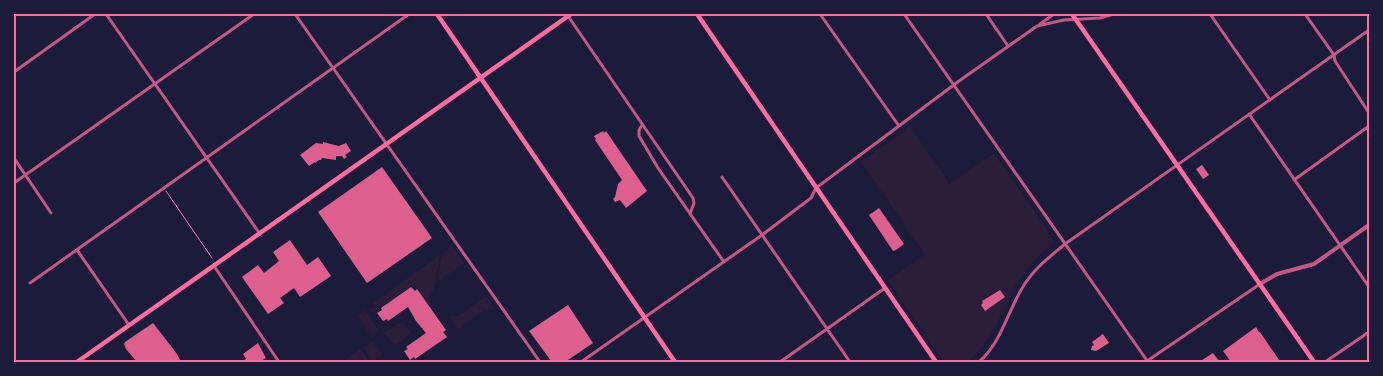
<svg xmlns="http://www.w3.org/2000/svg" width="1383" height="376" font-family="Inter,sans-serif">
<rect width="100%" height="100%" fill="#1b1b3a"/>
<path fill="#2a1e3b" d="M910 127 950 184 994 153 1055 242C1040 254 1026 268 1016 285 1000 314 994 341 966 362H944L888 280 925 254 861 162Z
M451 245 464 263 437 282 442 254Z
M440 255 435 286 430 297V304L428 306 414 284 372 314 369 310 375 306 373 303Z
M486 296 494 307 489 312 486 309 458 329 450 317 458 316Z
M365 310 378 330V332L373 335 369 333 358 316Z
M404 322 410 332 405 339 394 345 385 333 395 325Z
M372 341 382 354 381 357 373 361 363 348Z
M361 349 370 362H342L359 350Z"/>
<path fill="#dd5f8e" d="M603 131 604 133 606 131 647 191 626 208 620 200 615 202 613 199 615 197 618 184 622 180 595 140 596 139 594 136Z
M323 142 339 146 346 143 351 151 345 155 347 157 344 159 342 156H336V160L322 158 321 160H319L315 163V162L309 166 300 155 316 143 323 144Z
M1202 165 1209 175 1203 179 1196 169Z
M382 167 432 238 367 283 318 212Z
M879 208 904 244 896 250 893 251 869 215Z
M290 240 307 265 318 257 331 276 300 297 294 288 280 298 284 303 268 314 242 277 258 265 264 273 279 261 273 252Z
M411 287 415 291 417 289 436 316 446 330 443 332 447 337 415 359 414 357 410 360 404 351 408 349 406 347 426 333 416 321 408 307 388 321 387 319 383 321 377 313 382 310 381 308Z
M1000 290 1005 297 985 311 981 305 983 303 982 301Z
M568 305 593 343 565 362H552L529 331Z
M153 323 177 354 181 362H137L126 349 124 344 125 342Z
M1256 327 1259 332H1260L1279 360 1276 362H1231L1223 351Z
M1103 334 1109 343 1096 351 1091 350 1092 346 1094 345 1092 342Z
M258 343 266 358 259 362H246L244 360 246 359 243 354Z
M1213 353 1220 362H1199Z"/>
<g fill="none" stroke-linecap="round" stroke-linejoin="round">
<path stroke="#ff6b9d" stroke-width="1" d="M166 191 212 258"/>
<path stroke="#c65784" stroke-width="3" d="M106 14 260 234
M295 14 540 362
M820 14 899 126
M904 14 1148 362
M986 14 1008 46
M1210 14 1270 100
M1305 14 1334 55 1335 61 1369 113
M568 16 693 198 694 203 690 214
M1040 24 1054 14
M14 72 95 14
M1249 114 1369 287
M642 125 639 130V136L658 168 724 262
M14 158 51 213
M722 177 850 362
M1294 180 1369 126
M14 183 254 14
M77 250 129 325
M214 266 279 362
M30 283 409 14
M1147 361 1260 284
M581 362 762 235 811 198 816 188 959 81 1037 26 1064 20 1100 18 1114 14
M780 362 885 288
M979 362C1003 341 1008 308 1026 282 1037 266 1051 256 1065 244L1369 30
M1325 362 1369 332"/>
<path stroke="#c65784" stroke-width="4" d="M1260 284 1277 274 1314 264 1369 225"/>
<path stroke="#ff6b9d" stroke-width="4.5" d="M437 14 675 362
M697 14 936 362
M1072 14 1314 362
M77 362 571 14"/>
</g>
<rect width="1383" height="376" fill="none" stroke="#1b1b3a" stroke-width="30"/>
<rect x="15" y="15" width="1353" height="346" fill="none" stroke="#ff6b9d" stroke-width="2"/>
</svg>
